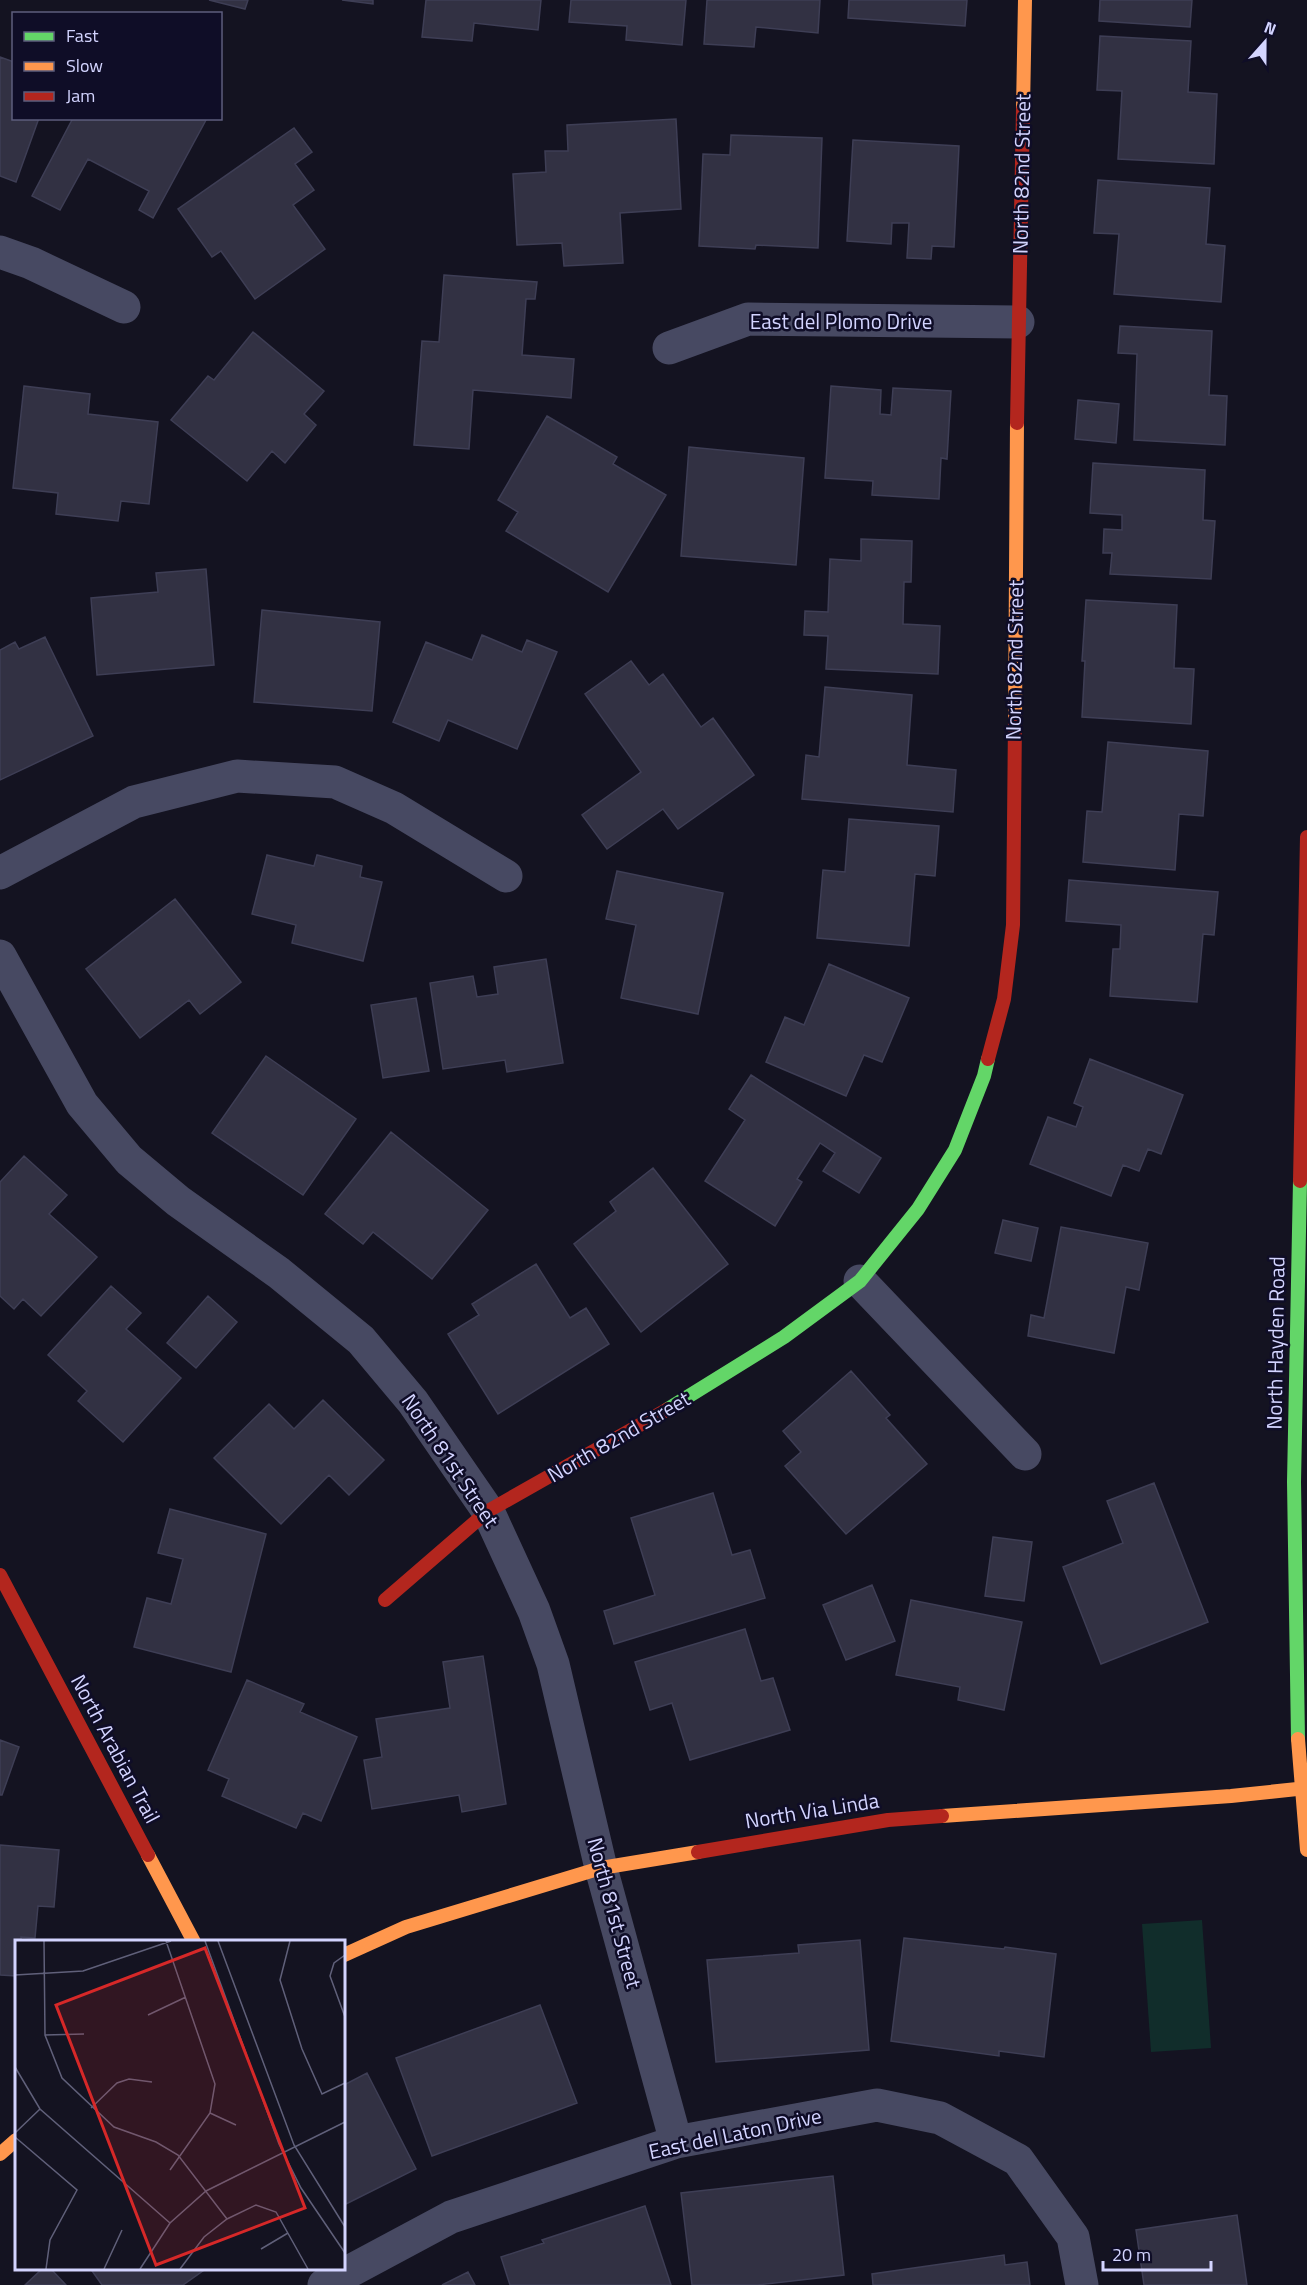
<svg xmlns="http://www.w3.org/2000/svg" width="1307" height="2285" font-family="'Titillium Web',sans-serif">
<rect width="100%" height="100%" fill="#141321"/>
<path fill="#112d2b" d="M1202 1920 1211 2048 1151 2052 1142 1924Z"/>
<path fill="#323143" stroke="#3e3e55" stroke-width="1.5" d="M209 0H248L245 9Z
M342 0H373V4Z
M426 0H541L538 30 474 23 472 41 422 37Z
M571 0H686L682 45 626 40 627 26 569 22Z
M707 0H820L818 33 756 27 754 47 704 44Z
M849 0H967L965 26 848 18Z
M1100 0H1192L1190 27 1099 21Z
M1100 36 1191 41 1188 92 1217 94 1214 164 1118 159 1122 91 1097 90Z
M0 57 14 62V118H39L16 182 0 176Z
M73 118H203L206 120 153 218 139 210 149 191 88 159 60 210 32 196Z
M676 119 681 209 620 213 623 263 564 266 562 243 517 245 513 174 546 172 545 151H568L567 125Z
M294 128 312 152 295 164 314 190 293 205 325 249 255 299 221 251 212 257 178 209Z
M731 135 822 138 818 248 756 245 755 249 699 246 703 154 730 155Z
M853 140 959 146 954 247 932 246 931 259 907 258 909 223H892L891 244 847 241Z
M1098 180 1210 188 1206 244 1225 246 1221 302 1114 294 1119 234 1094 233Z
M444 275 537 282 535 299H526L522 355 574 359 571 398 473 390 469 449 414 445 422 341 439 342Z
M1120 326 1212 331 1209 395 1227 396 1225 445 1134 440 1137 354 1118 353Z
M253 332 324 391 304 414 316 425 285 463 272 451 247 481 171 420 208 376 214 380Z
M24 386 90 394 88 414 158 422 149 504 121 501 118 521 56 514 58 493 13 488Z
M831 386 881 390 880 414 891 415 893 388 951 391 947 459 941 458 939 499 872 495 873 481 825 478Z
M1078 400 1119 404 1116 443 1075 439Z
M547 416 617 457 613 464 666 495 608 592 506 531 518 512 498 500Z
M689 447 804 458 796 565 681 556Z
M1093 463 1205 470 1203 520 1215 521 1211 579 1110 574 1112 553H1103L1104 529 1122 530V515L1090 513Z
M861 539 912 541 911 582H904L903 624 940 626 938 674 826 669 828 636 804 635 805 611 828 612 830 559 861 561Z
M206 569 214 665 97 675 91 598 158 592 156 573Z
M1086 600 1177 605 1174 668 1194 669 1191 724 1082 717 1085 661H1082Z
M262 610 380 622 372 711 254 702Z
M482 635 522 652 527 640 557 652 517 749 448 720 439 741 393 722 426 642 472 660Z
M45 637 93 736 0 780V650L15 642 19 649Z
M631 661 649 685 663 674 701 727 713 718 754 775 678 829 663 809 607 849 582 815 641 772 585 694Z
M825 687 912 695 907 765 956 770 953 812 802 799 806 755 819 757Z
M1108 742 1208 751 1203 816 1179 814 1175 870 1083 862 1087 811 1102 812Z
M849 819 939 826 935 876 915 874 909 946 817 938 823 870 845 872Z
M267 855 314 866 317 855 362 866 360 877 382 882 363 961 292 943 296 925 252 914Z
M617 871 723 893 698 1014 621 998 636 925 606 919Z
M1069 880 1218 892 1214 935 1203 934 1197 1002 1110 996 1113 949H1120L1121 925 1066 921Z
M175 899 241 982 200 1014 189 1000 140 1038 86 969Z
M546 959 563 1063 507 1072 505 1060 443 1069 430 983 473 976 477 997 498 994 494 967Z
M829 964 909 998 882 1062 864 1055 846 1096 766 1062 785 1017 804 1025Z
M416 998 429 1071 383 1078 371 1005Z
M266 1056 356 1119 303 1195 212 1133Z
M1090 1059 1183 1095 1161 1154 1148 1149 1139 1171 1123 1165 1111 1196 1030 1164 1048 1117 1076 1127 1083 1107 1074 1103Z
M751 1075 881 1158 859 1193 823 1171 835 1153 820 1143 797 1179 802 1182 775 1226 705 1181 745 1120 729 1109Z
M391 1132 488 1210 432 1279 373 1232 363 1244 325 1214Z
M24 1156 67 1195 49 1214 97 1257 41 1316 23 1299 14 1309 0 1296V1182Z
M653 1168 728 1264 641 1332 574 1244 616 1211 610 1202Z
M1003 1220 1038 1228 1031 1261 995 1253Z
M1061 1227 1148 1243 1139 1290 1126 1287 1114 1353 1028 1336 1031 1315 1044 1318Z
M536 1264 570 1318 586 1308 609 1344 498 1414 448 1334 479 1315 472 1304Z
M111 1286 141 1313 126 1329 181 1378 123 1442 78 1401 87 1391 48 1355Z
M208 1296 237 1322 196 1368 167 1343Z
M851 1371 890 1415 886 1418 927 1464 846 1534 785 1466 801 1452 783 1431Z
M323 1400 384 1460 349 1495 329 1475 281 1524 214 1458 269 1404 294 1429Z
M1154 1483 1208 1622 1101 1664 1063 1567 1123 1543 1107 1501Z
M713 1493 732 1555 750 1550 765 1598 614 1644 604 1611 655 1595 631 1518Z
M170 1509 266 1534 231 1672 134 1647 147 1598 171 1604 183 1559 158 1553Z
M993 1537 1032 1542 1024 1601 985 1596Z
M872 1585 895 1641 846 1660 823 1605Z
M911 1600 1022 1622 1004 1710 958 1700 960 1687 896 1675Z
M745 1629 761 1681 773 1678 790 1730 690 1760 672 1703 650 1710 635 1662Z
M483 1656 506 1804 462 1812 459 1795 372 1809 364 1760 382 1757 376 1719 450 1708 443 1662Z
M247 1680 304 1704 300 1712 357 1737 321 1821 303 1813 296 1828 222 1796 229 1779 208 1770Z
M0 1740 19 1747 2 1795H0Z
M0 1845 59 1850 54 1907 38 1906 35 1938 21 1937V1942H16V1976L0 1975Z
M904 1938 1004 1949 1005 1947 1056 1954 1044 2057 999 2051V2056L891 2041Z
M860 1940 869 2050 716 2062 707 1960 799 1953 798 1945Z
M540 2005 577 2103 432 2156 396 2058Z
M367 2073 416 2169 344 2205V2085Z
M833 2176 844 2275 757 2285H692L681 2193Z
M645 2206 671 2285H510L501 2257 544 2243 542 2240Z
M1237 2215 1247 2285H1144L1136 2230Z
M1004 2255 1005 2265 1027 2262 1030 2285H873L872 2274Z
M43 2268H50L66 2285H25Z
M90 2268H207L183 2285H102Z
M468 2272 475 2285H442Z"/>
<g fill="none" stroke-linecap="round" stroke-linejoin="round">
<path stroke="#474962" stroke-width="33" d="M0 252 31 263 124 307
M669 348 748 319 1018 322
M0 873 134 802 237 776 335 782 394 808 506 876
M0 956 82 1104 129 1160 178 1201 279 1273 361 1340 413 1402 488 1511 534 1611 553 1664 601 1868 676 2142
M860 1281 1025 1454
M324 2285 451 2217 676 2142 877 2105 940 2118 1018 2160 1073 2237 1082 2285"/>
<path stroke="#63d668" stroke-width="14" d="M668 1409 784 1337 860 1281 918 1209 955 1150 984 1076 988 1059
M1298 1739 1294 1482 1300 1181"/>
<path stroke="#ff974d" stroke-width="14" d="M1023 109 1025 0
M1015 720 1017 423
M1298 1739 1307 1850
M942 1816 1231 1796 1307 1788
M148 1855 194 1942
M344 1955 406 1927 601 1868 698 1852
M0 2154 16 2140"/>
<path stroke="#b3261e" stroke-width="14" d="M1017 423 1023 109
M988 1059 1004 999 1013 925 1015 720
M1300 1181 1307 837
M0 1575 148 1855
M385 1600 488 1511 668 1409
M698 1852 888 1820 942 1816"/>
</g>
<g text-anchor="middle" stroke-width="5" stroke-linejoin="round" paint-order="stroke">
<g font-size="21" fill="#d3d4ff" stroke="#0f0d27">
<text transform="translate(1022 174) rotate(-89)" y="7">North 82nd Street</text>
<text x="841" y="329">East del Plomo Drive</text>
<text transform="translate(1015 660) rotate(-89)" y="7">North 82nd Street</text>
<text transform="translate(1276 1343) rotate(-89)" y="7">North Hayden Road</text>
<text transform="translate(619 1437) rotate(-30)" y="7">North 82nd Street</text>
<text transform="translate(450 1461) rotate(56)" y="7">North 81st Street</text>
<text transform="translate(115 1749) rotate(62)" y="7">North Arabian Trail</text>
<text transform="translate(812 1811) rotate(-9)" y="7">North Via Linda</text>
<text transform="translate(614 1913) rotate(75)" y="7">North 81st Street</text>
<text transform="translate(735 2134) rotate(-12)" y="7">East del Laton Drive</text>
</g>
</g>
<g transform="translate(15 1940)">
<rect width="330" height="330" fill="#141321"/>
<path fill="none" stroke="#60607a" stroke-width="1.5" d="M29 1 30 95 47 138 99 187 141 202 163 215 212 279M151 1 200 144 195 173 155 230M190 1 264 204 286 248 330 313M203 1 279 205 330 287M275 1 265 40 287 109 307 154 330 143M330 15 319 23 315 36 330 77M0 35 68 31 156 1M133 75 171 57M30 95 69 94M0 127 25 169 155 283M76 168 102 143 114 139 137 142M195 173 221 185M0 193 25 169M0 197 62 250 35 300 31 329M246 309 273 293M89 329 107 290M125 329 155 283 191 251 330 182M165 329 189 297 212 279 241 265 261 272 293 329"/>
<path fill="#d62828" fill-opacity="0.15" stroke="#d62828" stroke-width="3" d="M190 8 290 268 141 325 41 65Z"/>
<rect width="330" height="330" fill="none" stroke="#d3d4ff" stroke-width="3"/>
</g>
<rect x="12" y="12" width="210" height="108" fill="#0f0d27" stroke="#5d5d7d" stroke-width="1.5"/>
<rect x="24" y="32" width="30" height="9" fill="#63d668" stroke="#5d5d7d" stroke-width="1.5"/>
<text x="66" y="42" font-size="18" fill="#d3d4ff">Fast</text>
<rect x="24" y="62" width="30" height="9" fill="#ff974d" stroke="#5d5d7d" stroke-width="1.5"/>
<text x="66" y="72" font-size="18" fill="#d3d4ff">Slow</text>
<rect x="24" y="92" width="30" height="9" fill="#b3261e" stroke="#5d5d7d" stroke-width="1.5"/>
<text x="66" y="102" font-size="18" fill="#d3d4ff">Jam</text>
<g transform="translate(1265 42) rotate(21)" stroke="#0f0d27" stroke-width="4.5" paint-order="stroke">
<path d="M0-4.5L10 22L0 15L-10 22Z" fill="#d3d4ff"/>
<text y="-9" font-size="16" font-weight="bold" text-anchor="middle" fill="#d3d4ff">N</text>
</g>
<path d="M1103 2261v9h108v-9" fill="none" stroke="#d3d4ff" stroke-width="3"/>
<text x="1112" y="2261" font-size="18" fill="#d3d4ff" stroke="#0f0d27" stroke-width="4.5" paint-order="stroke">20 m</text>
</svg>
